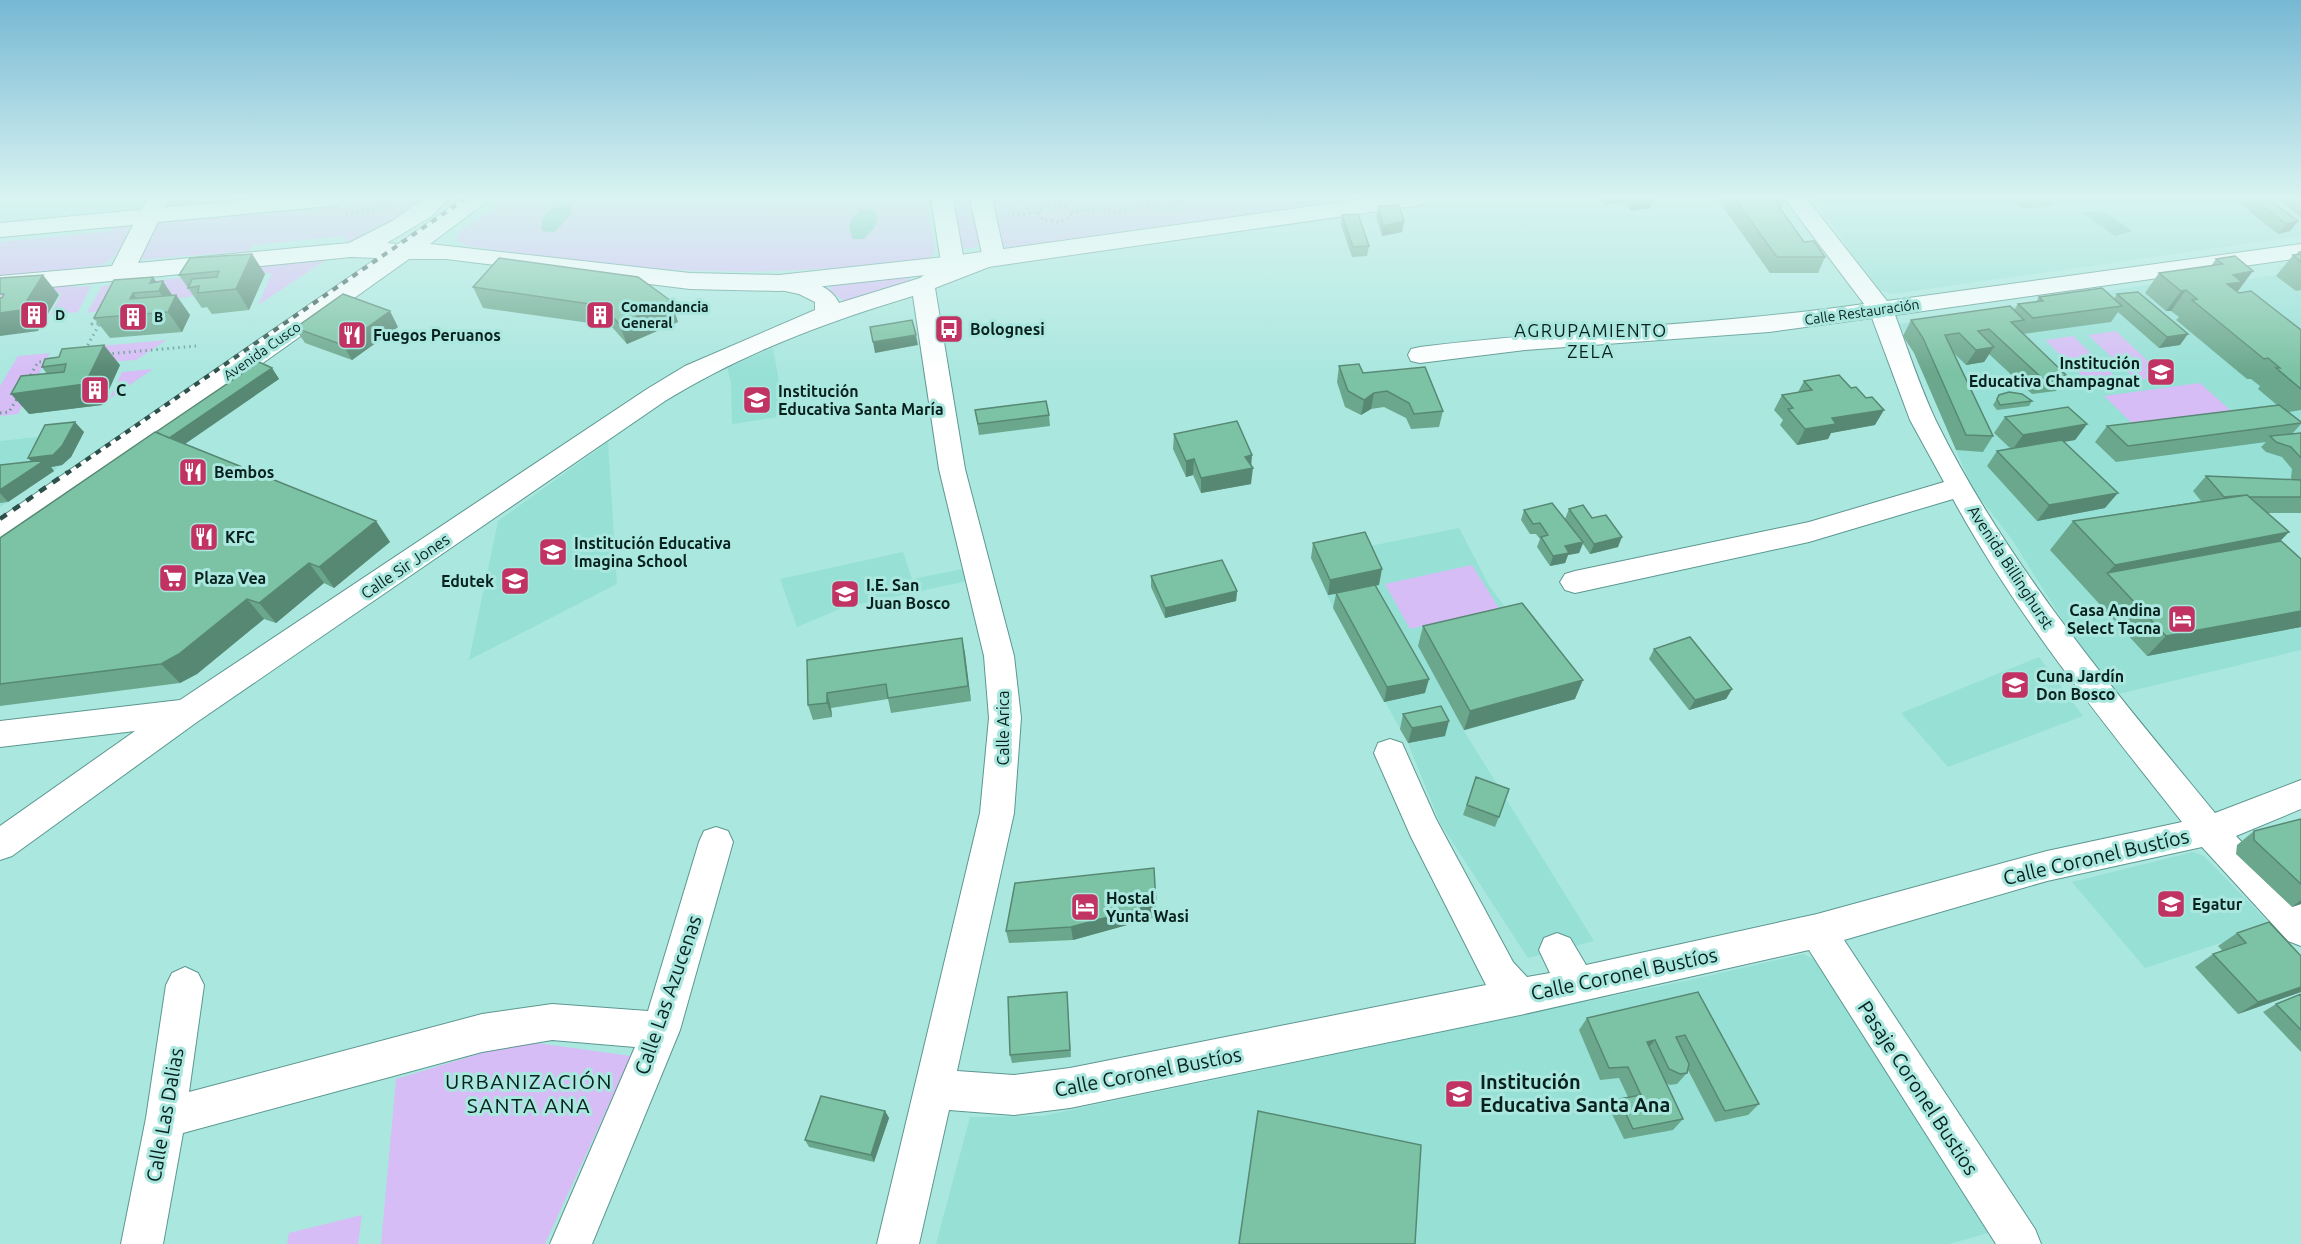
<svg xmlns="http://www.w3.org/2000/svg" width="2301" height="1244" font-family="Ubuntu,sans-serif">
<rect width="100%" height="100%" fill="#aae7df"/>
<path fill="#97e0d6" d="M1814 199H2292L2301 206V236L1893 294 1878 290Z
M2301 264V513H2225L2301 589V650L2110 696 2011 538 1973 489 1914 353 1899 324 2217 274 2227 282 2285 274 2277 267Z
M773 348 785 416 732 424 731 384 727 367Z
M84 432 71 457 62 465 0 507V441Z
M608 442 617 584 469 660 498 521Z
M1459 528 1490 587 1575 699 1464 731 1594 941 1528 958 1440 823 1408 743 1333 608 1311 558Z
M903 552 912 579 963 569 967 581 842 608 797 627 780 579Z
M2039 657 2083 716 1948 767 1901 713Z
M2193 852 2204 856 2272 926 2145 968 2072 882Z
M1803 954 1820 962 1988 1233 1949 1244H936L970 1117 1042 1116 1699 978Z"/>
<path fill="#d7bdf6" d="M387 199H426L428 202 361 239 345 242 346 236 252 245 249 251 138 260 155 224 167 219Z
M506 199H927L935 251 928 260C856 267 785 273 713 271 631 270 549 257 468 246L456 240 460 231Z
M953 199H971L980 242C976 250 966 250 960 245Z
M987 199H1381L1010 248 1001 245Z
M116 225H127L131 229 114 257 102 265 0 277V242L112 231Z
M326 260 258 305 272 273 204 278 193 296 87 313 102 286 190 277 197 273Z
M904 276 910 279 908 282 846 302 829 291 831 286 837 285Z
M73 283 70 287 91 286 78 312 50 315 62 293 0 298V290Z
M2116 331 2165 377 2136 380 2088 335Z
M2073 336 2121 382 2091 385 2045 340Z
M167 340 136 360 57 365 66 349Z
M50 353 18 414 0 416V386L18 356Z
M153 369 109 399 122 372Z
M2200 383 2237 416 2138 429 2104 396Z
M1472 565 1499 608 1410 629 1385 584Z
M522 1041 631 1056 545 1244H381L396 1079Z
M362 1215 358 1244H287L289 1233Z"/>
<path fill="#6bbfb4" d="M559 203H570L572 213 555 232 542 231C539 217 549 211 559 203Z
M861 209 874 210 878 218 874 228 864 239H853C846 224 850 220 861 209Z
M2081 212 2107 213 2132 231 2115 236Z"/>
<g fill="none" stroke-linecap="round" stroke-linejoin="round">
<g stroke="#5c9790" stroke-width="2">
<path id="minor" d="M147 199H169L158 220H142L139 215Z
M931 199H953L964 261 982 254 970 199H992L1005 257 1002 262 935 288 965 469 1014 656 1021 718 1014 813 957 1071 1014 1075 1070 1068 1486 985 1411 837 1374 753 1378 743 1390 739 1402 743 1436 819 1513 962 1527 977 1550 973 1539 950 1544 938 1557 933 1570 938 1586 965 1817 914 2047 851 2182 822C2100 718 2016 615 1953 499L1809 542 1575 593 1565 590 1560 582 1565 574 1575 571 1809 522 1944 482 1910 420 1872 318 1769 332 1525 350 1420 363 1411 361 1408 355 1411 349 1420 347C1568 329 1717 325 1864 304L1785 199H1807L1887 301 2301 244V258L1895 315C1908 350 1920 387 1936 421 2007 565 2114 690 2215 813L2301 780V809L2236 836 2301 904V946L2288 941 2202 847 2047 881 1844 940 2035 1229 2041 1244H1996L1809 950 1520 1015 1070 1108 1014 1115 949 1110 919 1244H877L980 813 989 718 984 656 939 469 913 296C826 322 743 353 665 401L197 722 12 856 0 860V826L135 731 0 747V721L180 700 647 389 685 366 815 310V302L799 294 771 288 767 283 771 278C791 273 830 282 839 303L920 278 941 262Z
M716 827 728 831 733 842 680 1030 592 1244H550L635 1047 552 1040 482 1052 183 1133 163 1244H121L146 1118 166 985 172 973 185 967 198 973 204 985 189 1092 482 1014 552 1004 648 1011 699 842 704 831Z"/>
</g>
<g stroke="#5c9790" stroke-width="2">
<path id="major" d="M254 199H343L339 204 331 206 158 222 138 263 349 243 392 221 423 199H448L432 216 387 243 398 244 462 199H490L430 244 690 273 779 275 953 256 1363 199H1426L1422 204 1414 206 953 272 779 291 690 289 446 259H409L11 542 0 545V518L377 258 351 257 0 292V276L112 266 133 225 0 237V223Z"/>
</g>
<path stroke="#6d9c96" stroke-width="3" stroke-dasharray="1.5 4" stroke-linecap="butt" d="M1020 199 1030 213 1038 212
M1150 199 1145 207 1173 209 1181 200
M1180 200 1190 199
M1048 205 1068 207 1071 216 1059 222 1043 220 1038 212Z
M1071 212 1103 208 1113 213 1145 207
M346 215 391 205
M1007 216 1030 213
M85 350 100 323 92 324 97 316
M107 354 196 346
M28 380 38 362 49 361
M0 413 9 412 18 397"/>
<use href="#minor" fill="#fff" fill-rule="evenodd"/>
<use href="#major" fill="#fff" fill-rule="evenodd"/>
<path stroke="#2e504b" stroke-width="4" stroke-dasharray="6 6" stroke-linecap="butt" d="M66 474 465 199"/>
<path stroke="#2e504b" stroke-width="4.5" stroke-dasharray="8 8" stroke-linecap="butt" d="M0 519 68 472"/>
</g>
<path fill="#6ba78d" d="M1600 199H1653L1650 208 1631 211 1623 202 1605 205Z
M1713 199H1785L1781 209 1804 242 1825 257 1818 273H1770L1731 218 1716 199Z
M1880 199H1920L1884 203Z
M2008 199H2055L2051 206 2021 209Z
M2234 199H2268L2298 221 2290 231 2278 234Z
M2277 199H2301V217Z
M1378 206 1404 221 1402 232 1382 236 1376 216Z
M1342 215 1369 246 1367 256 1352 257 1341 225Z
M2299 251H2301V290L2296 291 2276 276 2293 255H2296Z
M252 254 265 274 249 310 212 314 207 307 202 308 179 275Z
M2235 256 2238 291 2237 292 2301 330V410L2289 412 2301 422V424L2292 434 2301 433V513H2267L2281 541 2301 559V627L2147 656 2050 550 2073 521 2201 501 2193 491 2206 476 2293 480 2291 478 2292 469 2282 457 2266 452 2261 447 2266 442 2116 462 2095 442 2107 426 2277 405 2258 389 2260 386 2251 379H2247L2176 320 2179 317 2171 311H2166L2145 293 2159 273 2211 266 2216 259Z
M114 280 156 282 172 295H176L190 315 182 332 110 338 94 318Z
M473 287 671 301 678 322 627 344 611 326 483 308Z
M2117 294 2180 345 2159 348 2118 312 2111 322 2023 334 2066 375 2056 391 2032 394 1989 354 1984 362 1966 365 1953 352 1993 436 1983 452 1956 450 1914 353 1903 336 1911 320 2014 310 2018 304 2036 302 2039 297 2114 299Z
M398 327 352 360 305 343 295 328Z
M45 359 120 365 102 405 29 414 47 374 42 367Z
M1339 366 1363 373 1443 411 1439 427 1411 429 1406 418 1384 407 1371 409 1361 415 1345 407 1337 382Z
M272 368 279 379 184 444 376 521 390 542 334 588 324 583 276 623 264 619 197 674 180 683 0 706V538Z
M1804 381 1875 425 1831 433 1828 439 1797 445 1780 425 1783 420 1774 410 1782 395 1798 392Z
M1999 395 2032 401 2029 406 1997 410 1993 405Z
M975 410 1049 415 1050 426 979 435Z
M2005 417 2087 424 2075 440 2064 442 2105 508 2037 521 1987 466 1997 451 2010 448 1994 433Z
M84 432 71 457 62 465 51 467 54 471 8 502 0 503V465L32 462 28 458Z
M1174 434 1251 466V484L1201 493 1193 475 1186 477 1173 449Z
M1569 509 1592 518 1618 547 1590 554 1583 544 1579 553 1568 555 1565 563 1550 566 1537 547 1540 539 1536 534H1530L1521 520 1524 510 1571 528 1565 519Z
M1313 543 1379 585H1376L1425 693 1384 702 1333 608 1336 594 1328 595 1311 558Z
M1151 576 1237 591 1236 601 1165 618 1151 587Z
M1423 626 1575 699 1464 730 1418 646Z
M962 638 971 701 891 713 888 699 831 708 832 717 813 720 808 705 807 660Z
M1654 649 1732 689 1726 699 1689 710 1649 659Z
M1403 714 1445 736 1408 743 1400 729Z
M1476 777 1499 817 1495 827 1463 815Z
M2301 819V904L2292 907 2236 854 2237 845 2254 831Z
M1156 904V917L1073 940 1009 943 1006 931Z
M2237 933 2301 956V992L2238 1014 2195 967 2213 954 2223 951 2218 946Z
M1067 992 1071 1057 1012 1063 1010 1055Z
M1698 992 1759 1104 1748 1115 1715 1122 1688 1070 1687 1073 1677 1084 1670 1085 1666 1083 1683 1119 1673 1130 1624 1139 1610 1110 1619 1099 1628 1097 1619 1078 1600 1080 1579 1030 1587 1018Z
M2301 994V1052L2263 1012 2276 1004Z
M885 1111 889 1118 874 1162 809 1147 805 1140Z
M1258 1111 1415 1244H1239Z"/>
<path fill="#578873" d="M1607 199H1624L1623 202 1605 205Z
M1643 199H1653L1650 208 1631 211 1634 200Z
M1785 199 1778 215 1775 201Z
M1404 221 1402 232 1382 236 1383 226Z
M2298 221 2290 231 2278 234 2286 224Z
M252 254 265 274 249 310 236 289Z
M2253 271 2238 291 2235 292 2212 305 2233 275Z
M43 275 59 295 38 331 0 336V313Z
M153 277 160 287 163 281 174 298 176 295 190 315 182 332 168 312 170 306 159 291 150 283Z
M2186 290 2171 311H2166L2181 291Z
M133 293 148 313 130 299Z
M671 301 678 322 627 344 619 324Z
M390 311 398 327 352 360 343 345Z
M2188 334 2180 345 2159 348 2167 337Z
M916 335 918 345 875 353 873 342Z
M104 345 120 365 102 405 29 414 11 394 85 384Z
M1994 347 1984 362 1966 365 1976 350Z
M272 368 279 379 172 453 163 442Z
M1374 393 1371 409 1361 415 1364 400Z
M1884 410 1875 425 1831 433 1828 439 1797 445 1805 429 1832 418Z
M75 422 84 432 71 457 62 465 51 467 54 471 8 502 0 493V490L36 466 28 458Z
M2087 424 2075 440 2012 450 2023 435Z
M1252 455 1251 469 1253 468 1251 484 1201 493V478L1245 457Z
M1194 459 1193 475 1186 477V461Z
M2118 493 2105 508 2037 521 2049 505Z
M376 521 390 542 334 588 319 567Z
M2289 532 2261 561 2107 573 2115 565Z
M1622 537 1618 547 1590 554 1594 544Z
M1583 542 1579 553 1568 555 1565 563 1550 566 1553 556 1565 546Z
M309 563 324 583 276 623 259 603Z
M1382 569 1379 585 1328 595 1330 580Z
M1237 591 1236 601 1165 618V608Z
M247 599 264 619 197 674 180 683 161 664Z
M2301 611V627L2147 656 2166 636Z
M962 638 965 653 971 701 968 686Z
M1429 679 1425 693 1384 702 1387 687Z
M1583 680 1575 699 1464 730 1470 711Z
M1732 689 1726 699 1689 710 1695 700Z
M827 693 831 708 832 717 827 703Z
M1449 721 1445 736 1408 743 1412 728Z
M2301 900V904L2292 907Z
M1156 904V917L1073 940 1071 927Z
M2301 987V992L2238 1014 2258 1002Z
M1655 1040 1646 1051 1647 1042Z
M885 1111 889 1118 874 1162 871 1155Z"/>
<path fill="#7cc2a4" stroke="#578873" stroke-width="1.5" d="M1735 199H1785L1775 201 1804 242 1814 241 1825 257H1777Z
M2254 199H2268L2298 221 2286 224Z
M1399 205 1404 221 1383 226 1378 206Z
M1358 214 1369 246 1353 247 1342 215Z
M252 254 236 289 198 293 199 286 188 288 192 279 217 277 219 271 179 275 190 258Z
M2301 254V262L2293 255Z
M2235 256 2253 271 2233 275 2242 282 2227 284 2239 293 2251 291 2301 330V389L2276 368H2280L2268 358 2264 359 2192 300 2197 299 2186 290 2181 291 2159 273 2223 264 2216 259Z
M499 258 638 277 671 301 619 324 603 306 473 287Z
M43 275 21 310 0 313V298H2L4 294H0V278Z
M153 277 150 283 163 281 159 291 133 293 130 299 176 295 168 312 94 318 114 280Z
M2102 288 2122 306 2033 318 2018 304 2043 301 2039 297Z
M2138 292 2188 334 2167 337 2117 294Z
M343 294 390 311 343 345 295 328Z
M2010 306 2024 320 2011 322 2066 375 2043 379 1989 329 1978 331 1994 347 1976 350 1959 333 1945 335 1993 436 1966 435 1923 338 1911 320Z
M912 320 916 335 873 342 870 327Z
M104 345 85 384 11 394 21 376 64 372 66 364 42 367 45 359 59 357 62 349Z
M259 362 272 368 169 438 156 432Z
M1359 364 1363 373 1425 367 1443 411 1414 414 1409 403 1387 391 1374 393 1364 400 1348 391 1339 366Z
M1839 375 1851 388 1856 387 1866 398 1872 397 1884 410 1832 418 1836 424 1805 429 1788 409 1793 408 1782 395 1812 390 1804 381Z
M2009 392 2022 394 2032 401 2000 405 1997 399 1999 395Z
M1046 401 1049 415 978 424 975 410Z
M2279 405 2301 422V423L2128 446 2107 426Z
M2068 407 2087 424 2023 435 2005 417Z
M1237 421 1252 455 1245 457 1253 468 1201 478 1194 459 1186 461 1174 434Z
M75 422 62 446 53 455 28 458 45 425Z
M155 432 376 521 319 567 309 563 259 603 247 599 179 654 161 664 0 684V538Z
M2301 433V458L2291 447 2276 442 2270 436Z
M2062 440 2118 493 2049 505 1997 451Z
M45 460 0 490V465Z
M2206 476 2301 480V497H2250L2247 495 2224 497Z
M2247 495 2289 532 2115 565 2073 521Z
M1552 503 1583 542 1565 546 1569 553 1553 556 1541 537 1548 535 1540 523 1533 524 1524 510Z
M1583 505 1592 518 1606 515 1622 537 1594 544 1569 509Z
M1365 532 1382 569 1330 580 1313 543Z
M2281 541 2301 559V611L2166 636 2107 573Z
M1222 560 1237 591 1165 608 1151 576Z
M1375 585 1429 679 1387 687 1336 593Z
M1522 603 1583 680 1470 711 1423 626Z
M1690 637 1732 689 1695 700 1654 649Z
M962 638 968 686 888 698 886 684 827 693V703L808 705 807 660Z
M1441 706 1449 721 1412 728 1403 714Z
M1476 777 1509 789 1499 817 1467 805Z
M2301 819V884L2254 840V831Z
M1154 868 1156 904 1071 927 1006 931 1015 883Z
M2269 922 2301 956V987L2258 1002 2213 954 2246 943 2237 933Z
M1067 992 1070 1050 1010 1055 1008 997Z
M1698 992 1759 1104 1725 1111 1685 1035 1676 1037 1689 1064 1687 1073 1680 1074 1669 1069 1655 1040 1647 1042 1683 1119 1633 1129 1619 1099 1641 1095 1628 1067 1609 1068 1587 1018Z
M2301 994V1030L2276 1004Z
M821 1096 885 1111 871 1155 805 1140Z
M1258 1111 1421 1145 1415 1244H1239Z"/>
<linearGradient id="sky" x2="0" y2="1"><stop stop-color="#76b8d3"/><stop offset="0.53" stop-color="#d9f4f1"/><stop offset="1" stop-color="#d9f4f1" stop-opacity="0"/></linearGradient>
<rect width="2301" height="373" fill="url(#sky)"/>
<defs>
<g id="building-square" transform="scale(1.5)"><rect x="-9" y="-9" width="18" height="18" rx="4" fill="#c03362" stroke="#aae7df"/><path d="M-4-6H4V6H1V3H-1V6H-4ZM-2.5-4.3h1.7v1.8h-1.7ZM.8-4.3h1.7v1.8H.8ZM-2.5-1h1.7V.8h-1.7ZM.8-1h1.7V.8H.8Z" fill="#fff"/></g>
<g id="bus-square" transform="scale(1.5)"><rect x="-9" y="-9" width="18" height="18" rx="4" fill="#c03362" stroke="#aae7df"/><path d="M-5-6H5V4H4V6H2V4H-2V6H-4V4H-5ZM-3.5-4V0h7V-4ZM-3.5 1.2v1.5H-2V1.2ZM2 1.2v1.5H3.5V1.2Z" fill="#fff"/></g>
<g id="restaurant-square" transform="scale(1.5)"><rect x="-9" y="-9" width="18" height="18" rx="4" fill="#c03362" stroke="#aae7df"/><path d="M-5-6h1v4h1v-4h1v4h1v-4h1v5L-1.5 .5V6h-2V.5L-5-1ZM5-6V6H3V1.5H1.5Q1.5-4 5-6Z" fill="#fff"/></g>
<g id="school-square" transform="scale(1.5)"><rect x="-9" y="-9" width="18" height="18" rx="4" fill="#c03362" stroke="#aae7df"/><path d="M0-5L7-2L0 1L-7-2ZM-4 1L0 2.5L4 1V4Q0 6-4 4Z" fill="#fff"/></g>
<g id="supermarket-square" transform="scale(1.5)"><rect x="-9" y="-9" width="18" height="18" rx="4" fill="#c03362" stroke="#aae7df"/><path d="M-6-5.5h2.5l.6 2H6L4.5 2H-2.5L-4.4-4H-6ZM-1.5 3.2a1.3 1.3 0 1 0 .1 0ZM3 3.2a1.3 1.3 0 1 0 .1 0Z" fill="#fff"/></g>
<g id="hotel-square" transform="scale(1.5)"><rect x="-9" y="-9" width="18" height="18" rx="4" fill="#c03362" stroke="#aae7df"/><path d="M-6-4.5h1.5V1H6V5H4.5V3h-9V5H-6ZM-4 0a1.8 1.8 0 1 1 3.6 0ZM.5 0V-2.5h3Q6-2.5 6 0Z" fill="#fff"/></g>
<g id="university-square" transform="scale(1.5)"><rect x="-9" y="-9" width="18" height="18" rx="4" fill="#c03362" stroke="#aae7df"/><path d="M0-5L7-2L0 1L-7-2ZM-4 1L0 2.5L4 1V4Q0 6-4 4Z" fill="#fff"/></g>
</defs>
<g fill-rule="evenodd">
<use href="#building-square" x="34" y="315"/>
<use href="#building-square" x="600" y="315"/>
<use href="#building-square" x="133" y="317"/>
<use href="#bus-square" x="949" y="329"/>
<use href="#restaurant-square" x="352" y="335"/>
<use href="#school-square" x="2161" y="372"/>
<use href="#building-square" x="95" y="390"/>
<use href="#school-square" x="757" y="400"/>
<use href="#restaurant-square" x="193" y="472"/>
<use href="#restaurant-square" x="204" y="537"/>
<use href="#school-square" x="553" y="552"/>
<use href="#supermarket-square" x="173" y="578"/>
<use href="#school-square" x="515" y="581"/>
<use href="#school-square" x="845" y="594"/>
<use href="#hotel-square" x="2182" y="619"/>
<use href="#school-square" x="2015" y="685"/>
<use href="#university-square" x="2171" y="904"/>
<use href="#hotel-square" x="1085" y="907"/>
<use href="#school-square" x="1459" y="1094"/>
</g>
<g text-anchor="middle" stroke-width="6" stroke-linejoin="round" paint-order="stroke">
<g font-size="14" font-weight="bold" fill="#08211e" stroke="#aae7df" text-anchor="start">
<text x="621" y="312">Comandancia<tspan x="621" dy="16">General</tspan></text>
<text x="55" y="320">D</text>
<text x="154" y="322">B</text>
</g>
<g font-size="14" fill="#08211e" stroke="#aae7df">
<text transform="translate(1862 312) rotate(-8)" y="5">Calle Restauración</text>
<text transform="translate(262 351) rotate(-35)" y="5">Avenida Cusco</text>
</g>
<g font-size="16" font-weight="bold" fill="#08211e" stroke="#aae7df" text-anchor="start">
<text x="970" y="335">Bolognesi</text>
<text x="373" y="341">Fuegos Peruanos</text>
<text x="2140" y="369" text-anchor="end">Institución<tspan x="2140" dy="18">Educativa Champagnat</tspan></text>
<text x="116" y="396">C</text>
<text x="778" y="397">Institución<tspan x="778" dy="18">Educativa Santa María</tspan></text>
<text x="214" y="478">Bembos</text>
<text x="225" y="543">KFC</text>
<text x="574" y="549">Institución Educativa<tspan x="574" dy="18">Imagina School</tspan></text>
<text x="194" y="584">Plaza Vea</text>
<text x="494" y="587" text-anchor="end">Edutek</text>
<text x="866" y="591">I.E. San<tspan x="866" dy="18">Juan Bosco</tspan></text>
<text x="2161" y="616" text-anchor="end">Casa Andina<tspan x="2161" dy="18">Select Tacna</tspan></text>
<text x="2036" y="682">Cuna Jardín<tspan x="2036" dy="18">Don Bosco</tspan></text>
<text x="1106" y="904">Hostal<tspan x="1106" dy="18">Yunta Wasi</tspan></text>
<text x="2192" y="910">Egatur</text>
</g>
<g font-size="16" fill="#08211e" stroke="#aae7df">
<text transform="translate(405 566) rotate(-34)" y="6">Calle Sir Jones</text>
<text transform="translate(2011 567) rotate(57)" y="6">Avenida Billinghurst</text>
<text transform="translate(1003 728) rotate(-90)" y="6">Calle Arica</text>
</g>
<g font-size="18" letter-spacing="1.5" fill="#08211e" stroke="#aae7df">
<text x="1591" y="337">AGRUPAMIENTO<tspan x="1591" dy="21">ZELA</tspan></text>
</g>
<g font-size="20" fill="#08211e" stroke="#aae7df">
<text transform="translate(2096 857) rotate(-13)" y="7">Calle Coronel Bustíos</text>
<text transform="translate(1624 974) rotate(-12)" y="7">Calle Coronel Bustíos</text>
<text transform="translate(668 995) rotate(-71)" y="7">Calle Las Azucenas</text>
<text transform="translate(1148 1072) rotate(-11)" y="7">Calle Coronel Bustíos</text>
<text transform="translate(1918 1088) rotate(57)" y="7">Pasaje Coronel Bustios</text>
<text transform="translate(165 1115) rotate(-80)" y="7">Calle Las Dalias</text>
</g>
<g font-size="20" font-weight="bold" fill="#08211e" stroke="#aae7df" text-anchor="start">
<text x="1480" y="1089">Institución<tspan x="1480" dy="23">Educativa Santa Ana</tspan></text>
</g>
<g font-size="21" letter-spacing="1.5" fill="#08211e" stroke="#aae7df">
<text x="529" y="1089">URBANIZACIÓN<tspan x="529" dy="24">SANTA ANA</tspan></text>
</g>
</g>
</svg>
